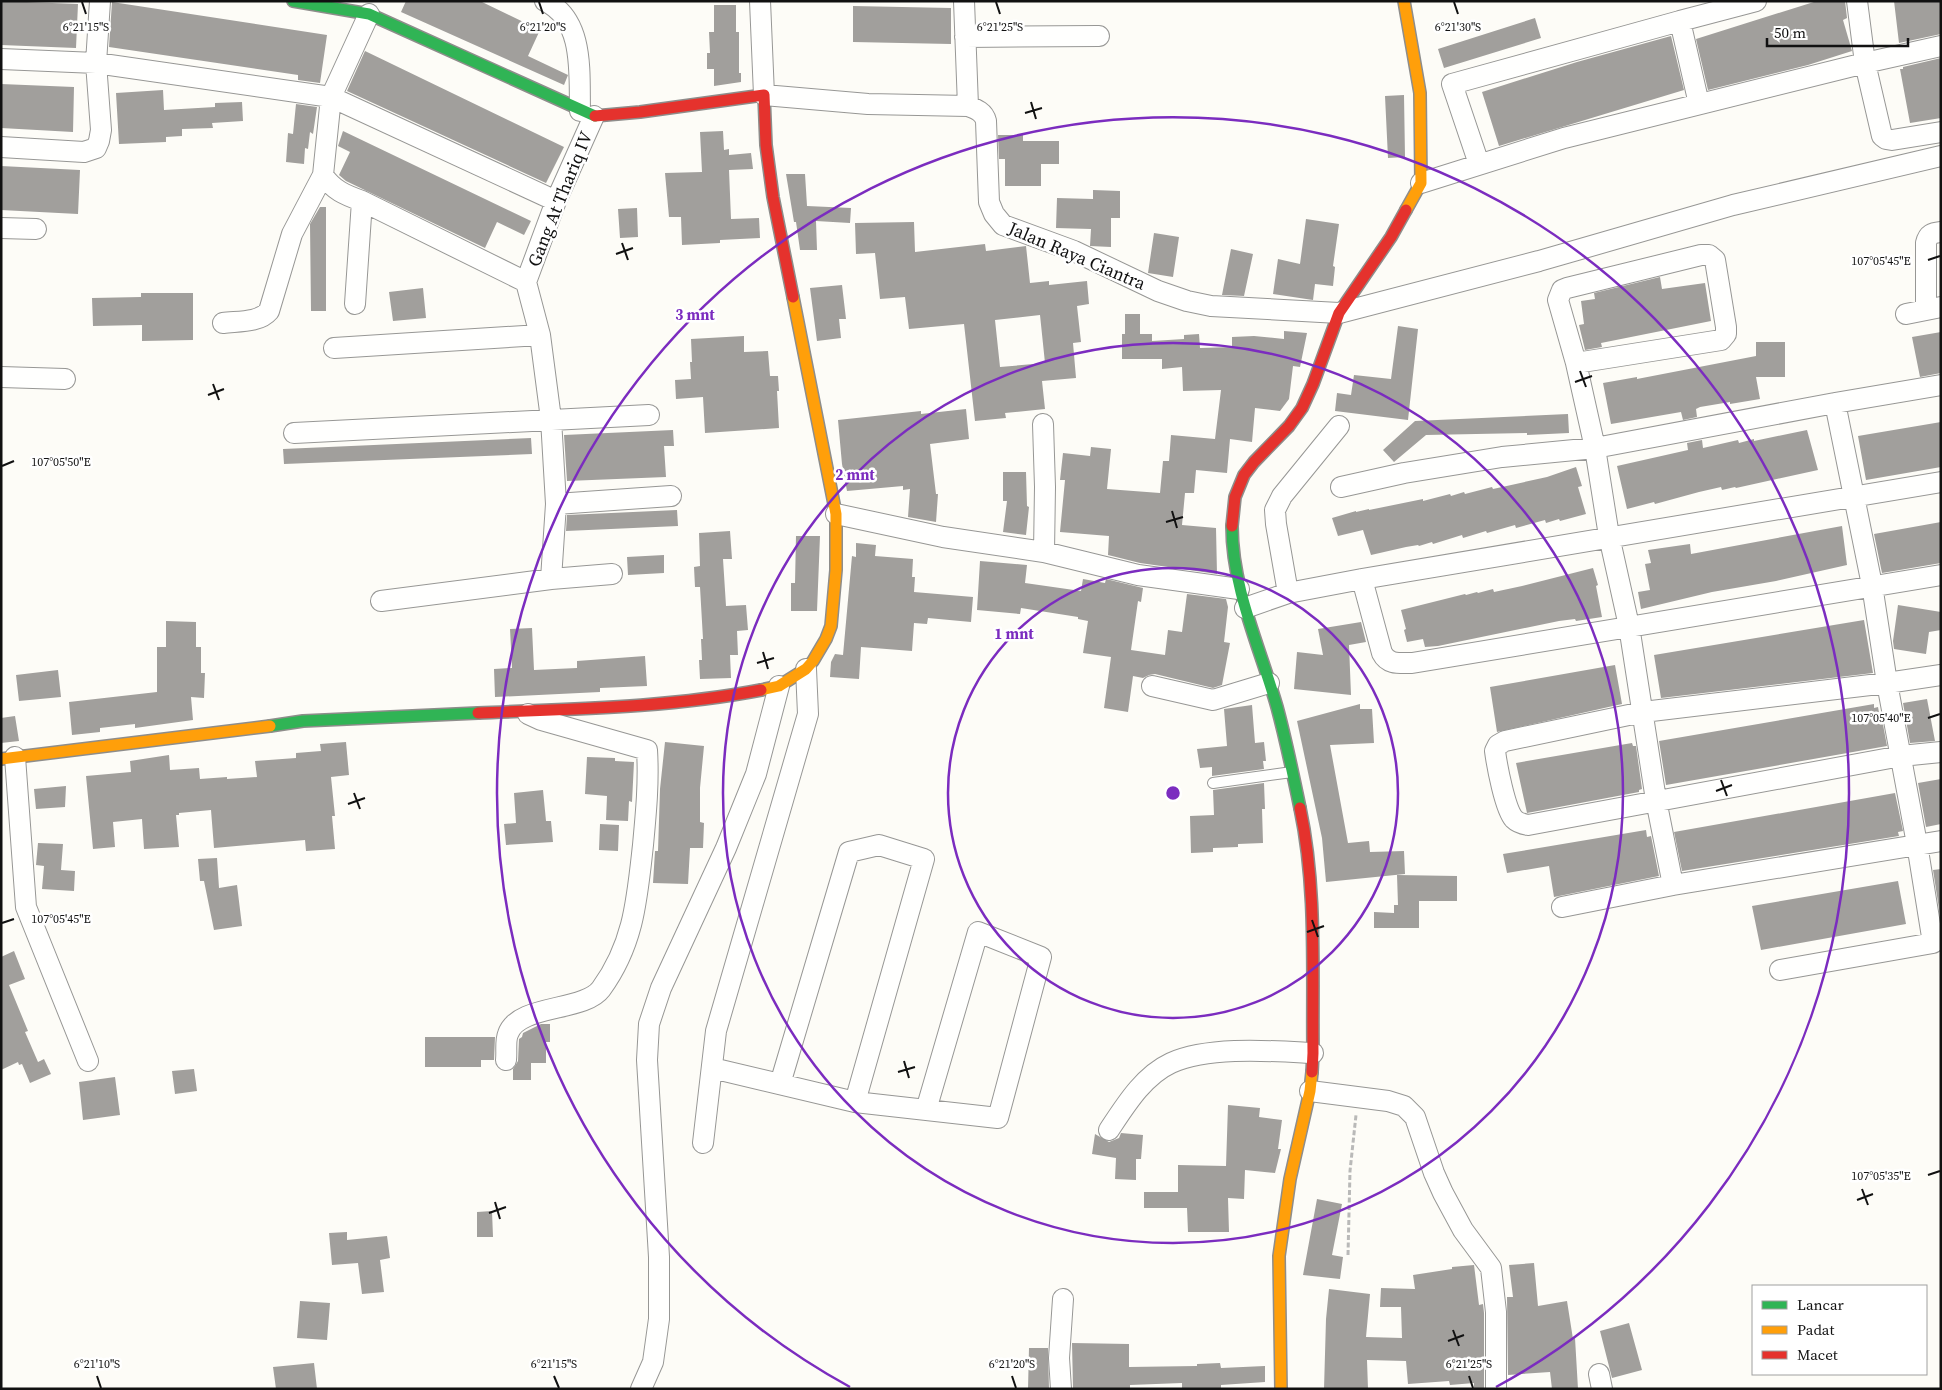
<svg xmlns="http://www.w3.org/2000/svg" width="1942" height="1390" font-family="'Source Serif 4',serif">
<rect width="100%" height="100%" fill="#fdfcf7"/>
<path fill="#a19f9c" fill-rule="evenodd" d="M1 1 78 4 76 48 1 45Z
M406 1H480L540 30 528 56 568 75 564 85 401 12Z
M1817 1H1845L1847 18 1843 20 1852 51 1808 65 1708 90 1696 39Z
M1894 1H1941V34L1899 43Z
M112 2 327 35 320 83 298 80V75L109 47Z
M714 5H736V32H739V73H741V82L714 86V69H707V53H710L709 32H714Z
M853 6 951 8V44L853 42Z
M1535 18 1541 38 1444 68 1438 49Z
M1671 36 1684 90 1499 146 1482 92 1577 62Z
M365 51 564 147 546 183 347 91Z
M1941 58V118L1910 123 1900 69H1903V67Z
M1 84 74 87 73 132 1 128Z
M163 90 164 110 215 107V103L242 102 243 121 212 123 213 128 182 129V136L166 137V142L119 144 116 93Z
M1404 95 1405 157 1388 158 1385 96Z
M296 104 317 107 313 134 310 132 308 149 305 148 304 164 286 162 288 133 293 134Z
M343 131 531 221 524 235 497 222 485 248 346 181 339 175 350 152 338 146Z
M723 131 724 150 729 149V155L751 153 753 169 729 170 731 219 759 218 760 238 720 240V243L682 245 681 217H669L665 173 702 172 700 132Z
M998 135H1023V141H1059V164H1041V186H1005V159H999Z
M1 166 80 170 78 214 1 210Z
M786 174H805L807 206 851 208 850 223 816 221 817 250H800L796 222H794Z
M1093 190 1120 191V218H1111V247L1090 246 1091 229 1056 228 1057 198 1093 199Z
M320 207H326V311H311L310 224Z
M637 208 638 237 620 238 618 209Z
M1306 219 1339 224 1333 266 1335 267 1333 286 1315 284 1313 300 1273 294 1278 259 1300 264Z
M914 222 915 252 985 244 986 251 1026 246 1030 283 1049 281V285L1087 281 1089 304 1077 306 1081 342 1073 343 1076 378 1042 381 1045 409 1005 413 1006 418 975 421 964 324 909 329 905 297 880 299 875 253 856 254 855 223ZM1040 315 1045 363 1000 367 995 320Z
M1154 233 1179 237 1173 277 1148 273Z
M1231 249 1253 254 1244 296 1222 295Z
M1660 277 1662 289 1705 283 1711 321 1601 343 1602 347 1585 350 1579 325 1584 324 1581 301 1595 299 1594 293Z
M842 285 846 319H839L841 338 817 341 810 288Z
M423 288 426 318 393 321 389 292Z
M141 293H193V340L142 341V325L93 326 92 298 141 297Z
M1125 314H1140V334H1152V341L1184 339V335L1199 334 1200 348 1232 347V337L1254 336 1284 339V331L1307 333 1300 367 1293 366 1289 399 1280 411 1255 408 1252 442 1230 439 1227 473 1196 470 1194 493H1185L1182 525 1216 528 1217 574 1140 563 1108 555 1109 536 1060 532 1065 480H1060L1063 453 1090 456 1091 447 1111 449 1107 489 1160 493 1163 461H1169L1171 435 1215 439 1221 390 1183 391 1182 367 1162 369V359H1122V334H1125Z
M1398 326 1418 329 1408 420 1335 411 1337 393 1351 395 1354 375 1391 379Z
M1941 332V373L1920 377 1912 337Z
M744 336V352L768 351 770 376H778L779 391H777L779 428 705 433 703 397 676 399 675 380 691 379 690 362H692L691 339Z
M1756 342H1785V377H1756L1760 399 1730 404V402L1700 407 1696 409 1697 417 1683 420 1681 412 1611 424 1603 383 1637 377V379L1756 356Z
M966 409 969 439 930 444 936 494H938L936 522 908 517 910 489 903 490V486L847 491 842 464 838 420 921 411V414Z
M1568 414 1569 433 1527 435V433L1426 435 1394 462 1383 450 1415 421Z
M1941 422V467L1866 480 1858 436Z
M673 430 674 446H664L666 477 567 481 564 435Z
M1807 430 1818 470 1736 488 1735 487 1722 490 1721 487 1699 492 1655 504 1654 502 1627 509 1617 466 1688 450 1687 443 1702 440 1703 448 1738 440 1739 443 1754 439V441Z
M531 438 532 454 284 464 283 449Z
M1576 467 1582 486 1578 487 1586 514 1560 521 1559 519 1546 523 1545 520 1516 528 1515 525 1487 533 1486 531 1463 538 1462 535 1433 544 1432 542 1419 546 1418 545 1406 547 1371 555 1363 530 1338 536 1332 518 1356 511V512L1369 509V510L1423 499V501L1450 494 1451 496 1464 492 1465 494 1492 487 1493 489 1547 477Z
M1003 472H1026L1027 506 1029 507 1026 535 1003 532 1007 501H1003Z
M677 510 678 526 566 531 567 515Z
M1941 522V563L1882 573 1874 534Z
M1842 526 1847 565 1776 581 1712 592 1641 609 1638 592 1650 590 1645 564 1651 563 1648 550 1690 544 1691 554Z
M730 531 732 559H723L726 606 746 605 748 630 737 631 738 655H730L731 678 700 679 699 660H702L701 639H703L700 587H695L694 567 700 566 699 533Z
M796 536H820L817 611H791V583H795Z
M856 543 876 545 875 556 913 559 912 577H915L914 592 973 597 971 622 928 618 927 624 914 623 912 651 861 647 859 679 830 677 831 662 835 654 843 655 852 556 856 557Z
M664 555V573L628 575 627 557Z
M980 561 1027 565 1025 583 1081 591 1083 579 1105 583 1106 579 1143 588 1141 602 1138 601 1131 650 1165 655 1168 630 1182 632 1187 594 1226 599 1228 607 1224 642 1230 643 1222 685 1213 688 1155 674 1149 675 1143 678 1133 676 1128 712 1104 708 1111 657 1083 653 1088 621 1078 619V617L1021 608 1020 614 977 610Z
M1593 568 1598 585 1596 586 1602 617 1576 621 1575 619 1559 621 1438 646 1425 647 1423 639 1407 642 1404 630 1406 629 1401 610 1465 594 1466 595 1477 592 1478 593 1493 589 1494 592 1522 586Z
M1898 605 1941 612V630L1929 632 1926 654 1894 649 1893 641Z
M1864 620 1873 673 1661 698 1654 655Z
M166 621 196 622V647H201V673H205L204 698 191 697 193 720 135 728V724L100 728V732L72 735 69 702 157 692V647H166Z
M1361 622 1366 642 1349 645 1351 695 1294 689 1297 652 1323 655 1318 629Z
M532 628 534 670 577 668V661L645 656 647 686 600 688V692L495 697 494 669 512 668 510 629Z
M1615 665 1622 704 1497 732 1490 687Z
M58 670 61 697 19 701 16 675Z
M1927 699 1935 741 1910 743 1903 703Z
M1360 704V709H1372L1374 743 1330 745 1348 843 1369 841 1370 852 1404 851 1405 874 1326 882 1322 838 1297 721Z
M1874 704V708L1878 707 1880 718 1881 714 1887 746 1666 785 1659 741Z
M1252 705 1255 743 1264 742 1266 761H1263L1264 769 1212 776V767L1200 768 1197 749 1227 746 1224 709Z
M15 716 19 741 1 743V718Z
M346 742 349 775 331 777 335 816H332L335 849 306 851 305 840 214 848 211 810 179 813V815H176L179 847 144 849 142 819 113 822 115 847 93 849 86 776 131 772 130 761 169 755 170 770 199 768 200 779 227 777V779L257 777 255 761 296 758V753L321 751 320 744Z
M665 742 704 746 700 788V822L704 823 703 848H690L688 884 653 883 655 851H658L660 789Z
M1632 743 1633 746H1636L1642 789 1639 790V792L1527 813 1516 763Z
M587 757 615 758V761L634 762 632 802 629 801 628 821 606 820 607 796 585 794Z
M1941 779V824L1926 827 1918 783Z
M1264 783 1265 809H1262L1263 843 1238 844V847L1213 848V852L1191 853 1190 816 1214 815 1213 790Z
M66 786 65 807 36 809 34 789Z
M543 790 546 821H551L553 842 506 845 504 824 516 823 514 793Z
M1895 793 1903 831 1898 832 1899 836 1682 871 1674 832Z
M600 824 619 825 618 851 599 850Z
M1646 830 1647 837 1651 836 1659 876 1554 897 1549 866 1507 873 1503 854Z
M38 843 63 844 61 870 75 871 74 891 42 889 44 866 36 865Z
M217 858 219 888 237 885 242 926 214 930 204 881H200L198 859Z
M1941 869V915H1940L1933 870Z
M1397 875 1457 876V901H1419V928H1374V912L1394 913V905H1398Z
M1898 881 1906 924 1761 950 1752 906Z
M14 951 25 979 9 985 28 1031 25 1032 38 1062 44 1059 51 1074 30 1083 22 1064 19 1065 18 1062 1 1070V957Z
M541 1024H550V1042H546V1063H531V1080H513V1069L518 1061 519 1039 522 1037 523 1033Z
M425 1037H495L494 1060H481V1067H425Z
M194 1069 197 1091 175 1094 172 1071Z
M115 1077 120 1115 83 1120 79 1082Z
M1228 1105 1260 1108 1259 1117 1282 1120 1278 1149H1281L1275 1173 1245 1170 1244 1199 1228 1198 1229 1232H1188L1187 1208H1144V1192H1178V1165L1226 1166Z
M1121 1133 1143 1135 1141 1159H1136V1180L1115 1179 1116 1158 1092 1154 1095 1134 1109 1142 1119 1138Z
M1317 1199 1342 1204 1332 1255 1343 1257 1340 1279 1303 1275Z
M492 1211 493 1237H477V1212Z
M347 1232V1240L387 1236 390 1258 380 1260 384 1292 362 1294 358 1263 332 1265 329 1233Z
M1534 1263 1538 1306 1567 1301 1573 1339 1575 1338 1578 1389H1552L1550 1372 1508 1375 1507 1297H1513L1509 1265Z
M1474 1265 1479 1305 1483 1304 1484 1313V1389H1474V1383L1450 1385 1449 1381 1408 1384 1406 1361 1367 1360 1368 1389H1324L1326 1319 1329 1289 1370 1294 1366 1337 1402 1338 1401 1307H1380L1381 1288 1415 1289 1413 1275 1452 1269V1267Z
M300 1301 330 1303 327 1340 297 1338Z
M1629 1323 1642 1370 1612 1378 1600 1331Z
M1072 1343 1129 1344V1367L1197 1366V1364L1220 1363 1221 1368 1265 1366V1382L1221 1385V1389H1182V1383L1130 1385V1389H1073Z
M1029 1348H1048L1049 1389H1028Z
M314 1363 317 1389H276L273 1367Z"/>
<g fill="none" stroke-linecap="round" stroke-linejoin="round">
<g stroke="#979795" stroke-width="12">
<path id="lane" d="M1213 783 1292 772"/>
</g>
<g stroke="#979795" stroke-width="22">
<path id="street" d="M545 1C585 20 579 74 580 111
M760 1 764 95 868 104 968 106C976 109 984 112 986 121L989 202 994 214 1003 225 1074 251 1158 291 1187 301 1211 306 1339 313 1539 261 1733 205 1941 156
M964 1 968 106
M1857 1 1865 63 1882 136 1886 139 1892 140 1941 132
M369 14 331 97 323 175C333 190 345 195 362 201L526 282 540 335 551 419 556 504 551 579
M965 37 1099 36
M1 59 96 63 331 97 556 201
M1699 104 1680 21 1756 1
M1 147 84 152 96 148 99 141 101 130 96 63 100 1
M1479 164 1452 84 1680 21
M1421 183 1564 138 1865 63 1941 46
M1 228 36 229
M526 282 556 201 594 116
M355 304 362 201
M1926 310V243C1928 234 1932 233 1941 232
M1906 314 1941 307
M223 323C237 321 259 323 269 311L292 234 323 175
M334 348 540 335
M1576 363 1721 340 1726 334V327L1715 260 1709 255H1701L1567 288 1562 290 1558 300 1576 363 1595 448 1609 536 1629 626 1656 800 1673 885
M1 377 65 379
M1043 424 1045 487 1044 552
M294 433 649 415
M1341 487 1404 473 1502 457 1595 448 1835 403 1941 385
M556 504 671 496
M836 514 943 537 1044 552 1138 575 1239 589
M1362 579 1382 653C1388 665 1400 663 1412 663L1941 575
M1288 593 1276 524 1275 510 1282 496 1339 426
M381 601 551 579 612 574
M1245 608 1288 593 1362 579 1941 482
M1941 675 1887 683 1643 712 1505 741 1498 745 1495 751C1497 766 1505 809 1514 819 1518 823 1522 824 1528 825L1901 756 1941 752
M1152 686 1213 700 1269 683
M15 757 26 907 88 1061
M1562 907 1673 885 1941 841
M1780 970 1933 943 1917 844 1887 683 1872 585 1835 403
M506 1060C507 1052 505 1041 508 1034 518 1004 584 1012 601 989 634 944 637 899 643 845 646 813 649 782 647 750L541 720 528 714
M712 1068 855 1102 998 1118 1041 957 978 932 926 1110
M780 1084 849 852 879 845 924 859 855 1102
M1310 1091 1388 1101 1404 1106 1415 1117 1434 1173 1443 1193 1463 1230 1491 1268 1496 1312V1389
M1109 1130C1125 1106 1143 1076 1171 1063 1209 1046 1272 1051 1313 1053
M703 1143 716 1031 808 714 806 669
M1599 1374 1602 1389
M641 1389 653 1362 659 1319V1257L647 1060 649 1024 661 988 726 848 756 774 779 686
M1061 1389 1059 1358 1063 1299"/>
</g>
<g stroke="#8e8d8b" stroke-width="14">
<path id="fast" d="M293 1 369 14 595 116
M1232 526C1232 589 1260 647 1277 707 1286 740 1293 774 1300 808
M270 726 303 721 478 713"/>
</g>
<g stroke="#8e8d8b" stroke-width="14">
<path id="slow" d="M1404 1 1420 93 1421 183 1406 210
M761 690 779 686 806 669 813 661 826 639 831 626 836 570V514L793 297
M1 759 270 726
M1281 1389 1279 1256 1290 1179 1310 1091 1312 1072"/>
</g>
<g stroke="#8e8d8b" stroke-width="14">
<path id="jam" d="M595 116 640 112 764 95 766 145 773 197 793 297
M1232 526 1235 497 1244 475 1254 462 1289 426 1302 408 1313 384 1339 313 1391 237 1406 210
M478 713C573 709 667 708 761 690
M1300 808C1317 888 1312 971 1313 1053L1312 1072"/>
</g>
<path stroke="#b9b9b8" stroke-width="3" stroke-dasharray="5 2.5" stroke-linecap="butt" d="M1348 1255 1350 1171 1356 1115"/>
<use href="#lane" stroke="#fffffe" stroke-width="10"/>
<use href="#street" stroke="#fffffe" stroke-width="20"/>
<use href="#fast" stroke="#30b455" stroke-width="11"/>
<use href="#slow" stroke="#ff9f0a" stroke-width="11"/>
<use href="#jam" stroke="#e5322d" stroke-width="11"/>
</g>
<path fill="none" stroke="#111" stroke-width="2" d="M82 2 86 14M539 2 543 14M996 2 1000 14M1454 2 1458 14M1031 102 1036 119M1025 113 1042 108M622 243 628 260M616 254 633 248M1928 260 1940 256M1580 371 1586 387M1575 382 1592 376M213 384 219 400M208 395 224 389M2 466 14 461M1172 511 1177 528M1166 522 1183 517M763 652 768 669M757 663 774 658M1928 718 1940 714M1721 780 1727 796M1716 791 1732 785M354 793 360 809M348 804 365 798M1312 920 1318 937M2 923 14 919M1307 932 1324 926M904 1061 909 1078M898 1072 915 1067M1928 1175 1940 1171M1862 1189 1868 1205M1857 1200 1873 1194M495 1202 500 1219M489 1213 506 1207M1453 1330 1459 1346M1448 1341 1464 1335M97 1376 101 1388M554 1376 559 1388M1012 1376 1016 1388M1469 1376 1473 1388"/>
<g fill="none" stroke="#7b2cbf" stroke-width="2.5">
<circle cx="1173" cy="793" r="225"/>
<circle cx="1173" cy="793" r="450"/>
<path d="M850 1387A676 676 0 1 1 1496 1387"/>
</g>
<g text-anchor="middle" stroke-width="5" stroke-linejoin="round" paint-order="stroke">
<g font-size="18" fill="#111" stroke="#fff">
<text transform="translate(560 199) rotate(-68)" y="6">Gang At Thariq IV</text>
<text transform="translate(1077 256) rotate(23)" y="6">Jalan Raya Ciantra</text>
</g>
</g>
<g font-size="12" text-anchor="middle" fill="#111" stroke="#fff" stroke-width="5" stroke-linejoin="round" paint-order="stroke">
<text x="86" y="31">6°21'15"S</text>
<text x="543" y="31">6°21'20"S</text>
<text x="1000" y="31">6°21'25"S</text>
<text x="1458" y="31">6°21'30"S</text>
<text x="1881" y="265">107°05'45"E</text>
<text x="61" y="466">107°05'50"E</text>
<text x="1881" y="722">107°05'40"E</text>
<text x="61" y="923">107°05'45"E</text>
<text x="1881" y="1180">107°05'35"E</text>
<text x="97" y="1368">6°21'10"S</text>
<text x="554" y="1368">6°21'15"S</text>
<text x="1012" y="1368">6°21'20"S</text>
<text x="1469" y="1368">6°21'25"S</text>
</g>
<circle cx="1173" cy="793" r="8" fill="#7b2cbf" stroke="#fff" stroke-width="2.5"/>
<g font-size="15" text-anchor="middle" font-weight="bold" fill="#7b2cbf" stroke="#fff" stroke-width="5" stroke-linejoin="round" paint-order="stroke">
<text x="695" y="320">3 mnt</text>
<text x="855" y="480">2 mnt</text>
<text x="1014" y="639">1 mnt</text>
</g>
<rect width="1942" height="1390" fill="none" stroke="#111111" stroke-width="5"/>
<rect x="1752" y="1285" width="175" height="90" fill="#ffffff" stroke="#a0a0a0"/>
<rect x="1762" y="1301" width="25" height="8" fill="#30b455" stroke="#a0a0a0"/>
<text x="1797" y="1310" font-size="15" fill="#111111">Lancar</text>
<rect x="1762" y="1326" width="25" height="8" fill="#ff9f0a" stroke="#a0a0a0"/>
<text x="1797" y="1335" font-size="15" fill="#111111">Padat</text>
<rect x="1762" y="1351" width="25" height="8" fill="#e5322d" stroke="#a0a0a0"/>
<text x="1797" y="1360" font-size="15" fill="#111111">Macet</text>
<path d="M1767 38v8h141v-8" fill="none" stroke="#111111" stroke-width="2.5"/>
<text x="1774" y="38" font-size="15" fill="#111111" stroke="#ffffff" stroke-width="4" paint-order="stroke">50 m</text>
</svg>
